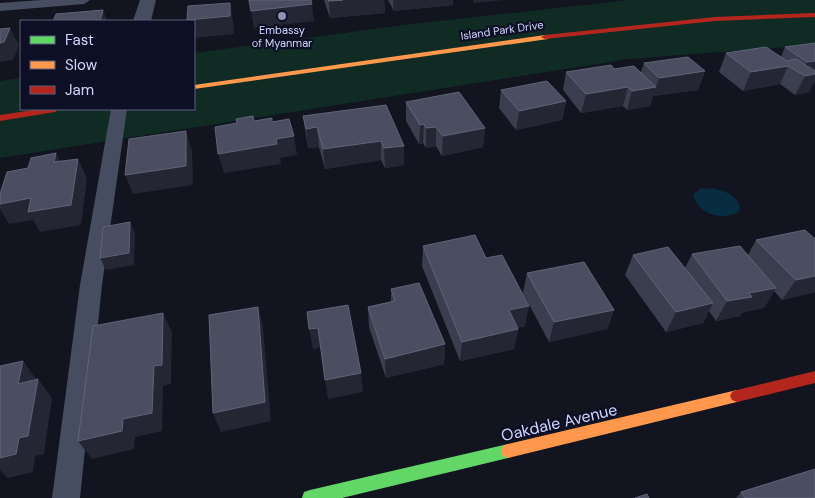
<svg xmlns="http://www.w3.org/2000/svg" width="815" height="498" font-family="'DM Sans',sans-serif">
<rect width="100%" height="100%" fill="#12141f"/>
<path fill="#102b24" d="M629 0H815V45L629 59 0 158V81L21 78V109H194V53L412 24Z"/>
<path fill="#082c40" d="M711 188C724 191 739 194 740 210 726 223 695 214 694 194L700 189Z"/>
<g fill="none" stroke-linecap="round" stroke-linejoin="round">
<path fill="#474d60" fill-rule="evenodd" d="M41 0H90L84 4 0 11V3Z
M111 109H127L102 285 80 498H52L80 285Z"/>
<path fill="#474d60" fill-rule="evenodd" d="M140 0H156L151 21H133Z"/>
<path fill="#63d668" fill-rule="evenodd" d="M508 444 513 446 515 451 513 456 508 458 342 498H302L304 492 310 490Z"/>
<path fill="#ff974d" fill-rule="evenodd" d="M545 35 549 37 548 39 194 89V85Z
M737 390 742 392 744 396 742 400 737 402 508 458 503 456 501 451 503 446 508 444Z"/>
<path fill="#b3261e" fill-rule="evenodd" d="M815 13V17L715 21 545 39 541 37 545 35 715 17Z
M40 109H59L55 112 0 121V115Z
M815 371V383L737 402 732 400 730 396 732 392 737 390Z"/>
</g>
<path fill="#3b3e4e" d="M324 0H384L385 13 330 18Z
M388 0H453V5L394 11Z
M815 43 809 92 795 95 780 84 743 91 719 72 726 53 781 57 785 47Z
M644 63 705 71 698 90 653 96 650 106 627 110 623 106 581 113 563 90 566 72 614 69 641 72Z
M501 90 566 101 562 120 516 130 499 108Z
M406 102 485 128 483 147 442 156 436 146 426 148 423 143 419 144 406 121Z
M303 116 404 146V165L385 168 381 160 325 169 319 147 308 148Z
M756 240 815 292 782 300 774 291 764 308 743 312 740 316 716 321 709 311 703 323 666 332 625 275 633 255 685 268 692 254 748 255Z
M423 246 525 326 517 328 518 329 514 349 460 361 422 266Z
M527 273 614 310 607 329 549 342 523 293Z
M391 289 445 344 444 364 386 378 369 327 368 307 391 302Z
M741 492 815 498H736Z"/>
<path fill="#242633" d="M343 0H384L385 13 330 18 329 1Z
M393 0H453V5L394 11Z
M473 0H504L473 3Z
M230 3 233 20 234 34 194 38V21H188L187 20Z
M312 4 314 21 254 28 251 11Z
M103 10 107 21H100Z
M10 28 19 45 13 60 0 62V43Z
M815 61V81L809 92 795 95 805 76 801 74 807 62Z
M788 66 780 84 743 91 751 72Z
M705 71 698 90 653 96 650 106 627 110 632 91 656 87 659 78Z
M628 87 623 106 581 113 586 94Z
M566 101 562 120 516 130 519 111Z
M424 124 423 143 419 144 420 125Z
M317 127 319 147 308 148 306 129Z
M436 127V146L426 148V128Z
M485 128 483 147 442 156 443 136Z
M186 131 192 151 193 185 133 194 125 175Z
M294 136 297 155 280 158 281 164 224 173 218 154 276 139Z
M381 141V160L325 169 323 149Z
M404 146V165L385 168 384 148Z
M56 153 66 173 54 162Z
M78 159 87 178 81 225 40 232 33 220 9 224 0 209V204Z
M130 222 135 233 134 265 106 270 100 258Z
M815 276V292L782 300 796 280Z
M776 288 764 308 743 312 740 316 716 321 727 301 749 293Z
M713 303 703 323 666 332 676 312Z
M529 306 525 326 505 330 509 310Z
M258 307 263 327 271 421 221 432 213 413Z
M614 310 607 329 549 342 554 322Z
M163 313 172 332 171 384 163 386 162 431 135 437 134 449 92 459 78 441 123 419 154 366Z
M318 328 321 347 313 349 309 329Z
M518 329 514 349 460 361 462 342Z
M445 344 444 364 386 378 385 359Z
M23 361 37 380 18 384Z
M361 373 363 392 328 399 325 380Z
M38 379 52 398 44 454 35 456 33 472 8 478 0 470V456L19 438Z"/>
<path fill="#4b4e61" stroke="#60647a" d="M249 0H311L312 4 251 11Z
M328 0H343L329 1Z
M230 3V16L187 20 188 6Z
M103 10 100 21H53L56 14Z
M10 28 4 42 0 43V29Z
M815 43V61L807 62 785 47Z
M766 47 787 61 796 59 815 71V74L805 76 788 66 751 72 726 53Z
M688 57 705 71 659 78 644 63Z
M611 65 614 69 634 66 656 87 632 91 628 87 586 94 566 72Z
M547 81 566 101 519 111 501 90Z
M459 92 485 128 443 136 436 127 426 128 424 124 420 125 406 102Z
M386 105 404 146 384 148 381 141 323 149 317 127 306 129 303 116Z
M253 116 254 121 272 118V122L289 119 294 136 276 139 277 144 218 154 215 127 237 123 236 119Z
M186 131V166L125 175 129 139Z
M56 153 54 162 78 159 71 205 28 212 31 198 0 204V194L7 172 28 168 31 158Z
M130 222 129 253 100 258 103 227Z
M805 230 815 239V276L796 280 756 240Z
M475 235 486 258 502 255 529 306 509 310 518 329 462 342 423 246Z
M740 246 776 288 749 293 752 297 727 301 692 254Z
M668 247 713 303 676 312 633 255Z
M584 262 614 310 554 322 527 273Z
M419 283 445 344 385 359 368 307 395 301 391 289Z
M348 305 361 373 325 380 318 328 309 329 307 312Z
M258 307 265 402 213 413 209 315Z
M163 313 162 365 154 366 152 413 123 419 122 431 78 441 93 326Z
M23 361 18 384 38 379 28 436 19 438 16 454 0 458V366Z
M815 469V498H745L741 492Z
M647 494 649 498H635Z"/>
<circle fill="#8e93b1" stroke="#0d1024" stroke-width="2" cx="282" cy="16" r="5"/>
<g text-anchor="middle" stroke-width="4.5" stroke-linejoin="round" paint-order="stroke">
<g font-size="11" fill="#d0d8ff" stroke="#0d1024">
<text x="282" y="34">Embassy<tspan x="282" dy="13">of Myanmar</tspan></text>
</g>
<g font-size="11" fill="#d0d8ff" stroke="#0d1024">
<text transform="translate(502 30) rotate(-8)" y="4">Island Park Drive</text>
</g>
<g font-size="16" fill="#d0d8ff" stroke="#0d1024">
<text transform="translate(559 422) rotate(-13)" y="6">Oakdale Avenue</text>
</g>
</g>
<rect x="20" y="20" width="175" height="90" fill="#0d1024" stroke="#5b607c"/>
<rect x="30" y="36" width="25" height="8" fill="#63d668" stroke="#5b607c"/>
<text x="65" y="45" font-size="15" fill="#d0d8ff">Fast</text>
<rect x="30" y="61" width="25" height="8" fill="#ff974d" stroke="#5b607c"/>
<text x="65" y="70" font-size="15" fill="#d0d8ff">Slow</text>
<rect x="30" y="86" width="25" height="8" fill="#b3261e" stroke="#5b607c"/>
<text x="65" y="95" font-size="15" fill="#d0d8ff">Jam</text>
</svg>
